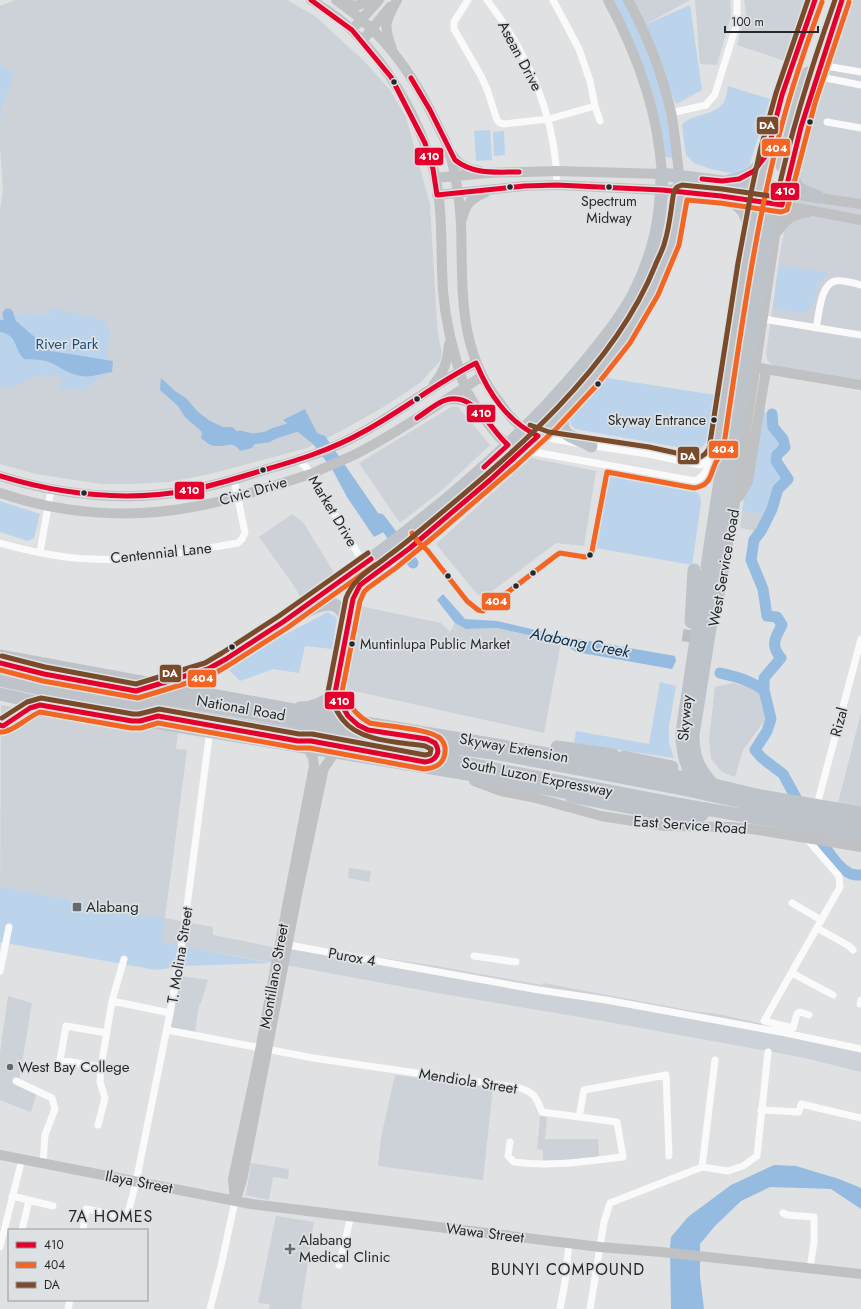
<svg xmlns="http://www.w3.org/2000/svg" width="861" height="1309" font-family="Jost,sans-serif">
<rect width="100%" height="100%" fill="#dfe1e3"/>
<path fill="#ccd2d7" d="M15 0H287L315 16 365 62 390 90 406 117 430 205 437 323 439 340 442 352 440 361 421 382 387 405 341 431 307 448 210 474 169 482 132 484H102L36 474 0 464V211L3 188 0 146V122L3 104 15 74 0 64V6Z
M632 0H690L645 25Z
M695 0H730L731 16 717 65 700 64Z
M744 0H806L785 61 737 45 746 13Z
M851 0H861V381L774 366 768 361 766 355 780 253 798 161 815 101 837 34Z
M453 406 458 407 490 445 441 491 400 523 359 463Z
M531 458 596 471 584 546 556 543 483 598 477 594 436 544Z
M742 511 767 514 756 531 740 528Z
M292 514 303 522 336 576 301 598 292 583 259 537Z
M361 605 364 607 441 623 450 632 455 623 466 629 497 628 561 642 544 733 345 689Z
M733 683 752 688 760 692 767 717 743 750 735 777 722 772 711 759 709 739 715 687Z
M1 705 178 733 176 749 187 750 165 918 213 927V935L273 947 294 945 430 965 542 985 543 983 693 1011 718 1014 813 1035 861 1047V1072L805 1058 603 1021 426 991 176 945 0 915Z
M861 713V808L838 803Z
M349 868 371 871 369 882 348 878Z
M181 976 208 980 201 1003 199 1005 195 1032 171 1028Z
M8 996 32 1003 19 1081 38 1089 31 1112 0 1100V1053Z
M395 1075 493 1087 483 1180 378 1166 381 1137Z
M540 1116 547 1117 545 1139H598L599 1158 543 1162V1150L537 1149Z
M251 1163 289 1169 288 1179 273 1177 269 1200 246 1195Z
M276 1216 314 1222 301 1308 304 1309H269L270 1304 258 1303Z"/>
<path fill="#bbd3eb" d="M612 0H624C651 48 668 103 673 158L664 157Z
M690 5 702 90 676 104 645 25Z
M0 64 15 74 3 104 0 122Z
M728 86 770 99 749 166 735 174 711 169 694 163 686 155 682 125C691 113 714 117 724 102 726 98 727 91 728 86Z
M490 130 492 160 476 161 474 131Z
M504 131 505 155 494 156 493 132Z
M779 265 829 273 817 286 816 296 811 309 801 314 773 308Z
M51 308 101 319 110 330 106 374 97 379 86 391 60 388 62 376C56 376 49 375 43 375 26 378 19 390 0 387V317L14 319 15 315 17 314 22 315 24 313 41 315 43 313 50 315Z
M771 372 764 408 770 426 783 444 775 455 773 463 786 479 775 489 767 514 742 511 760 401Z
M607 378 715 395 706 442 701 448 694 450 575 429 571 425 570 420Z
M604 472 690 488C697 491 701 495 701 503L692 565 590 547Z
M0 501 40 514 34 538 28 541 0 532Z
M328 612 337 618 332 649 305 646 299 673 273 669 240 681 229 670 284 635Z
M660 682 676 686 669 726V743L674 758 574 743 576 731 649 744Z
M0 887 131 912V913L165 918 161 942 270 963 183 966 156 970 0 942Z"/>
<path fill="#96bbe0" d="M0 320 16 321 51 351 113 361 112 372C102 373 91 378 81 376 67 374 57 364 46 361 38 359 31 360 24 359 13 348 19 336 0 332Z
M161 378 175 391 186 398 198 412 210 421 223 427H232L239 433 250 435 255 443 252 448 240 451C234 440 225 447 216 446 210 446 206 442 201 438L202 432 185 417 178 406 160 390Z
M305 409 317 433 325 436 389 529 374 537 347 497 332 469 313 444 283 420Z
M443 594 465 619 497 621 561 636 675 656 676 661 672 669 576 652 561 642 497 628 466 629 455 623 437 600Z
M774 1165 796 1166 839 1179 861 1188V1209L831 1189 770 1187 741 1201 715 1226 700 1244V1276L704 1309H671L670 1248 671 1237 688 1217 731 1185Z"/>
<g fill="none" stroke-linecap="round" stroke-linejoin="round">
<path stroke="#96bbe0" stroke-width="11" d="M8 314 12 328 17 332
M772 414 773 427 783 439 785 447 777 455 776 461 788 479 778 489 772 509 761 531 754 540 751 560 763 589 767 616 777 617 782 625C775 638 770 645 781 658L764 678V690L771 719 767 731 755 750 762 758 783 774 801 807
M240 436 252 439 267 437 275 433 301 425 305 428
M380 519 413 563
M720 673C737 677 750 680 764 690
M817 834C824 846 837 868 851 874 854 875 858 875 861 875"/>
<path stroke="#babcbe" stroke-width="13" stroke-dasharray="13 6" stroke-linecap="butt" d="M765 202 769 180
M775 202 779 182
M688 642 690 630"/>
<path stroke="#fafafb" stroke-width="7" d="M468 0 454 22V29L481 76 487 89 497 120 500 123 504 124 549 119 595 106 590 81 579 49 553 0
M487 0C529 55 556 116 557 185
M820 65 861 72
M816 76 861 85
M595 106 600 121
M671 113 706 105 715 94 737 23V0
M827 122 861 128
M763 319 861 335
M816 328C819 316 820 283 836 281 844 280 853 283 861 285
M538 436 576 443
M588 445 648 454 700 465 709 460 716 450
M523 450 695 481C705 476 707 470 709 460
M299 461 306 467 311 474 364 564
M0 543C29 551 60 558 90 559 140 562 189 551 238 543L242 539 245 533 234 479
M40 552 51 490
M817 805 861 639
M806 838 839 876 840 887 764 1021 793 1028 797 1014 800 1012 809 1015
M792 903 821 920
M817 928 849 946 853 950
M288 945 539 990 606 1000 786 1033 861 1049
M474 956 516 962
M0 971 9 927
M792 973 833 995
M112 1001 170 1013
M860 1004 861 1000
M167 1030 313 1058 520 1088C535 1093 536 1097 542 1112L617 1122 623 1157C587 1161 551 1167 514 1162L508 1156 510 1142
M101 1067 60 1060 66 1026 107 1033
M16 1081 52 1098 55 1109 45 1135 43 1163
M761 1110 799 1112 801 1104 861 1118
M579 1117 584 1090 666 1075 669 1156
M98 1125 105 1098 100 1082 101 1067 112 1001 124 959
M702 1167 715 1060
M12 1196 53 1206
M783 1213 787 1215 814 1217V1242L810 1268
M22 1230 29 1200
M83 1230 86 1209 127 1217 136 1182 170 1013 183 937 210 730
M0 1247 22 1159
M339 1265 351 1216
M68 1309 70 1300
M210 1309 221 1266 235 1201
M560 1309 568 1265 567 1263 569 1244
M590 1309 604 1222 610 1203 702 1167 728 1171 743 1166 757 1156 768 1052"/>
<path stroke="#bfc1c3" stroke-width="10" d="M311 0C326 9 341 19 353 31 390 68 418 117 433 168 442 199 441 234 442 267 442 298 447 329 456 359 459 370 462 383 468 393 473 403 480 412 486 421 494 431 502 443 514 447
M336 0C344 6 354 13 362 20 393 46 419 86 436 122 440 131 446 140 449 150 455 172 460 201 461 224 463 288 457 350 500 403 508 414 517 426 530 433
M628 0C647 35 662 73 671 112 675 133 677 155 679 176
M342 3 356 6 371 0
M357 24 379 0
M362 41 390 7
M392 49C383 25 385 22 397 0
M452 154C459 166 468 169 480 171
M435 178 488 173 557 171 662 174C658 111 638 55 608 0
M784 193 861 204
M437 195 524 186 557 185 662 190
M462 219C466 203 471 199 486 192
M778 231C787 218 793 214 809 212
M760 368 861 385
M434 384C444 373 448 359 449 344
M446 400C458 398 466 400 476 408
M0 476C60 496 129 502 191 490 216 485 240 478 264 470 292 462 320 454 346 441 392 419 430 385 476 363
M0 493C61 514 129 519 193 507 233 500 272 486 311 474 326 467 341 461 356 454 399 432 440 403 481 377
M739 497 748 481 766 369
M719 598 735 503 775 236 782 205 861 220
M474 781 501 791 536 798 601 816 665 826 731 827 752 829 861 847
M0 1155 251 1204 600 1247 661 1252 861 1274
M236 1199 242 1180 297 895 323 772 324 768 331 758
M235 1201 233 1179 259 1056 277 959 314 766 313 758 310 752"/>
<path stroke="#bdc0c4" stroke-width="11" d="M716 450 733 336 758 201"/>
<path stroke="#bec3ca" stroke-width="13" d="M782 166 800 98 808 73
M792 169C793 189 801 190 818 197
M729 181C745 179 757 171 765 158
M672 191 721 196 782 205C796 135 819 67 842 0
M759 196C772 129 791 65 815 0
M726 198C745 207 747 215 751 234
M562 413C561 442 572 433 591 446
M707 566 750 286 763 214
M716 567 760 285 772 216
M715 575 714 603 693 735C693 758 699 770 715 787
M307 611C327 601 340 599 348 623
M691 622 694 570
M0 656 348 720 502 746 680 777 761 796 861 813
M0 667 24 673 139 694 435 745 499 754 673 787 742 802 861 823
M0 680 64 694 238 725 433 757 671 803 861 836
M136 691C154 686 171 680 188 674 195 672 203 671 210 667 253 647 291 616 330 589 421 523 510 453 582 366 601 343 620 320 634 294 654 255 662 218 662 174L722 182 784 193
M335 693 348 716 357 724
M0 694 49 705 468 774 581 795
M300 708C314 708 325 703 335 693
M329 723 350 606C352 599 355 590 361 585 367 579 376 574 383 569 397 559 410 548 423 537 520 455 692 317 679 176
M557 747 613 755
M624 757 672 767
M699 784C685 770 682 750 682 732L706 574
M571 796 670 815H702"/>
<g stroke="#dee1e4" stroke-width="8">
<path id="bus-1" d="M311 0 352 30 391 77 425 143 433 169 437 195 524 186 557 185 662 190 721 196 782 205 801 127 842 0
M411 78 430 110 455 160C474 175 496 172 519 172
M702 179 722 181 739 179 754 171 767 154 782 95 815 0
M417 418C426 412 434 405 443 401 474 389 489 429 508 445L484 467
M0 476C62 495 127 502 191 490 216 485 240 477 264 470 298 460 331 450 363 432 402 411 436 383 476 363 489 394 507 421 538 436L490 480 410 548 360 585 353 599 335 693 348 716 358 725 368 730 427 739 435 743C442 753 435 761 425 762L311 741H298L158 716 140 721H132L40 705 30 708 3 726 0 725
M0 663 44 674 136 691 208 669 226 659 283 622 371 559"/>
</g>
<g stroke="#dee1e4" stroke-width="8">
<path id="bus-2" d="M412 533 418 542 427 550 467 601 478 610 483 611 558 554 560 553 585 557 590 555 592 551 607 472 694 488C712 485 710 474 716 462 718 458 721 455 723 451 738 352 751 253 774 156 786 104 803 53 822 2
M0 670 43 681 138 698 210 676 229 665 287 628 375 565
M0 732C10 734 29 716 40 712L131 728H141L158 723 297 748H310L424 769C433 768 441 766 444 757 446 751 445 744 441 739 432 729 385 726 370 723 355 715 351 706 342 692L360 601 364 592 368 588 397 567 436 535 516 466 557 428 596 386 630 343 658 295 679 245 687 200 720 203 781 212 787 210 815 103 849 2"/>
</g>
<g stroke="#dee1e4" stroke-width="8">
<path id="bus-3" d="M530 425 549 432 649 447 699 458 705 454 709 449 738 263 752 188 760 151 776 93 808 0
M2 656 45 667 136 684 205 663 222 653 279 616 368 553
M2 718 27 702 41 698 133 714H139L159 709 299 734H312L425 755 430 754 431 749 425 746C399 742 360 742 343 720 337 713 333 704 329 696L328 692 346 598C355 576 371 570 388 556 402 546 415 535 428 524 512 454 613 370 655 266 658 258 663 250 665 241 670 225 671 207 674 191L677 187 682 185 722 189 777 197C791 130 812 65 835 0"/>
</g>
<use href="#bus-1" stroke="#e4002b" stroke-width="5"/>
<use href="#bus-2" stroke="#f26522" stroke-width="5"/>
<use href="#bus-3" stroke="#7a4b2a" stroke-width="5"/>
</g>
<g fill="#272829" stroke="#dee1e4" stroke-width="1.5">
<circle cx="394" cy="82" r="3.5"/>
<circle cx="810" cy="122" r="3.5"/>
<circle cx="510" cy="187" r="3.5"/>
<circle cx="609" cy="187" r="3.5"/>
<circle cx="598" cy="384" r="3.5"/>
<circle cx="417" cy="399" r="3.5"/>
<circle cx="714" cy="420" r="3.5"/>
<circle cx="263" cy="470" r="3.5"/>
<circle cx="84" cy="493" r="3.5"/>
<circle cx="590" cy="555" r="3.5"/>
<circle cx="533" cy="573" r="3.5"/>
<circle cx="448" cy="576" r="3.5"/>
<circle cx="516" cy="586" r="3.5"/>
<circle cx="352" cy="644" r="3.5"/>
<circle cx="232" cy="647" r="3.5"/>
</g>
<g fill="#67696a" stroke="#dee1e4" stroke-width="1.5">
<rect x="72" y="902" width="10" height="10" rx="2"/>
<circle cx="10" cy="1067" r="4"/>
<path d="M288 1243h4v4h4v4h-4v4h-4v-4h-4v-4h4z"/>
</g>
<g text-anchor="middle" stroke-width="3.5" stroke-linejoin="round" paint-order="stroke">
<g font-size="14" fill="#272829" stroke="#dee1e4">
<text x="609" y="206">Spectrum<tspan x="609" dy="17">Midway</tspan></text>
<text x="706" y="425" text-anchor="end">Skyway Entrance</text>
<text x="360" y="649" text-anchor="start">Muntinlupa Public Market</text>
</g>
<g font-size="15" fill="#272829" stroke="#dee1e4">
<text transform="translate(520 56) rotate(62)" y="5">Asean Drive</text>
<text transform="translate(253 491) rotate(-16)" y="5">Civic Drive</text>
<text transform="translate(333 511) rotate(59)" y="5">Market Drive</text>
<text transform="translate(161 553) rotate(-6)" y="5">Centennial Lane</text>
<text transform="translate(724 568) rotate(-80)" y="5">West Service Road</text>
<text transform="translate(241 708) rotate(10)" y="5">National Road</text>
<text transform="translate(685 718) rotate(-85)" y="5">Skyway</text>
<text transform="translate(839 722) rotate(-75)" y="5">Rizal</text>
<text transform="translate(514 748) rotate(10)" y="5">Skyway Extension</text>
<text transform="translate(537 777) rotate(11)" y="5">South Luzon Expressway</text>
<text transform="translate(690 825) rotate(4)" y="5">East Service Road</text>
<text transform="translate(180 955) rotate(-81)" y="5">T. Molina Street</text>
<text transform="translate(352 957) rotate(10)" y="5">Purox 4</text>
<text transform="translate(274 976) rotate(-80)" y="5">Montillano Street</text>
<text transform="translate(468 1081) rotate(9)" y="5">Mendiola Street</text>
<text transform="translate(139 1182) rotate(11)" y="5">Ilaya Street</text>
<text transform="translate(485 1233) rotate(7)" y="5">Wawa Street</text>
</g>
<g font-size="15" fill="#195282" stroke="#dee1e4">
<text x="67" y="349">River Park</text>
</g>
<g font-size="15" fill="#272829" stroke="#dee1e4" text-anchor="start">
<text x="86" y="912">Alabang</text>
<text x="18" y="1072">West Bay College</text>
<text x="299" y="1245">Alabang<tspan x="299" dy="17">Medical Clinic</tspan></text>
</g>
<g font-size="16" font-style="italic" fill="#062e50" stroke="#dee1e4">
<text transform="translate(580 642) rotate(11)" y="6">Alabang Creek</text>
</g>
<g font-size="16" letter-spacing="1" fill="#272829" stroke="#dee1e4">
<text x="111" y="1222">7A HOMES</text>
<text x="568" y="1275">BUNYI COMPOUND</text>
</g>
</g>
<g stroke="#dee1e4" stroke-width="1.5">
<rect x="756" y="116" width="23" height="19" rx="4" fill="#7a4b2a"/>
<rect x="761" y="138" width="30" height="19" rx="4" fill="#f26522"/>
<rect x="414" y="147" width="30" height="19" rx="4" fill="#e4002b"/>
<rect x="770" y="182" width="30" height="19" rx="4" fill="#e4002b"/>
<rect x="466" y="404" width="30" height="19" rx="4" fill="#e4002b"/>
<rect x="708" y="440" width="31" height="19" rx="4" fill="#f26522"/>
<rect x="677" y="446" width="23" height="19" rx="4" fill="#7a4b2a"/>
<rect x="174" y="481" width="31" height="19" rx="4" fill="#e4002b"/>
<rect x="481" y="592" width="30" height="19" rx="4" fill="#f26522"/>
<rect x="159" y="664" width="23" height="19" rx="4" fill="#7a4b2a"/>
<rect x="187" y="669" width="30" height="19" rx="4" fill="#f26522"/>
<rect x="324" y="691" width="31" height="19" rx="4" fill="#e4002b"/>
</g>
<g font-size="11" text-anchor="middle" font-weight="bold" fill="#fff">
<text x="767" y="129">DA</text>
<text x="776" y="152">404</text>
<text x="429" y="160">410</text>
<text x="785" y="195">410</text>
<text x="481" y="417">410</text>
<text x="723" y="453">404</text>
<text x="688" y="460">DA</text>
<text x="189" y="494">410</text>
<text x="496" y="605">404</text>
<text x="170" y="677">DA</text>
<text x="202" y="682">404</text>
<text x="339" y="705">410</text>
</g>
<rect x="8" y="1229" width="140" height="72" fill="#dee1e4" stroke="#959799"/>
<rect x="16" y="1242" width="20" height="6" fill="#e4002b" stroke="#959799"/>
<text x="44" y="1249" font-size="12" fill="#272829">410</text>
<rect x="16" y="1262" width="20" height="6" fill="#f26522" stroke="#959799"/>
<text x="44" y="1269" font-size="12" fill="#272829">404</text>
<rect x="16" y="1282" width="20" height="6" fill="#7a4b2a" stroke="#959799"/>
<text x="44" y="1289" font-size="12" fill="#272829">DA</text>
<path d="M725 26v6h93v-6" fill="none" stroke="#272829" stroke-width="2"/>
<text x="731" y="26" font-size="12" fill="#272829" stroke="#dee1e4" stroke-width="3" paint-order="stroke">100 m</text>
</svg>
